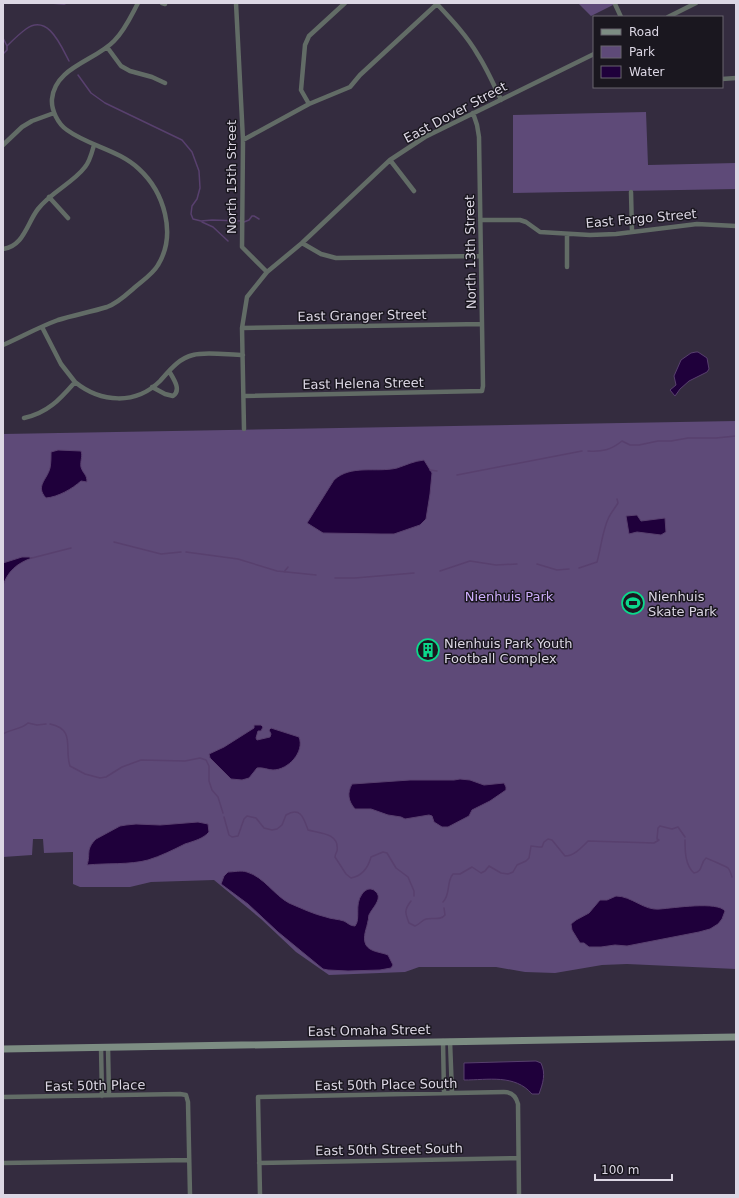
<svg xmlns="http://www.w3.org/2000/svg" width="739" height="1198" font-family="'DejaVu Sans',sans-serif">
<rect width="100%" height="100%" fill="#342c3f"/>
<path fill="#5e4a78" d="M578 3H617L591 16Z
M646 112 648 165 736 163V189L513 193V115Z
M736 421V969L627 964 602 965 555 973 525 972 496 967H419L405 972 329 975 296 952 261 919 214 880 151 882 130 887H80L73 884V852L44 853 43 839H33L32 855 3 857V434Z"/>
<path fill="#1f003b" stroke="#58406e" d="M696 352H698L707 358 709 369 707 372 689 381 680 389 675 396 670 390 676 385 674 376 681 360 691 353Z
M58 450 81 451C83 456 80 461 81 467 83 474 87 474 87 482L81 481C72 489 58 497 46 498 35 486 47 480 50 468 51 463 51 457 51 452Z
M424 460 432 473 430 494 426 519 420 525 394 534H381L323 533 307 523 334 480C351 464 376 473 397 468 406 465 414 461 424 460Z
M637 515 641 521 665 518 666 532 661 535 637 532 629 534 626 516Z
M22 557H29L32 558C17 563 7 572 3 586V563Z
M254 725H261L263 727 261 731H258L256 738 257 740 270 737 271 734 269 730 271 728 299 737C305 752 288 770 273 770 268 770 263 767 257 768L249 778 242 780 231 779 210 758 209 754 224 747 254 728Z
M460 779 470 780 484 785 504 783 506 787V790L490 801 472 810 469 816 448 827H442L434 822 432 816 429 815 405 819 401 817 388 815 371 809H355C348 801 347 793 352 784L410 780H454Z
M198 822 208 824 209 832C203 839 194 841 185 844 173 850 161 856 148 860 130 865 106 863 87 865 91 854 85 850 96 839L120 826 126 825 136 824 160 825Z
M228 872C234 872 241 870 247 872 264 877 274 895 289 903 301 908 313 914 326 917 331 919 338 919 344 921 348 923 350 926 355 926 361 919 354 905 362 894 363 892 367 889 369 889 371 889 373 889 375 891 384 898 372 908 369 915 368 918 369 918 368 921 367 928 362 937 366 945 370 952 381 952 388 955L393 965 391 968 380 970 348 971 328 970 323 969 278 932 248 904 221 884 224 876Z
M616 896C632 896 644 911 660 909 673 908 718 901 725 911L722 919 718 924 710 929 699 932 627 946 615 945 601 947H589L584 943H580L572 930 571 924 576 920 589 913 600 900H607Z
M536 1061 541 1063C546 1074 543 1083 539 1094H532C515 1074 488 1080 464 1080V1063Z"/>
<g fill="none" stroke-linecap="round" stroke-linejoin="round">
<path stroke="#58406e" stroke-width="1.5" d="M50 3 64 4 67 3
M3 38 7 46V50L3 54
M7 46C13 40 19 34 26 29 48 13 61 46 69 61
M78 75 91 93 105 103 182 140 192 152 199 171 200 188 197 199 192 206 191 214 193 219 201 221 212 220 241 221
M3 79V81
M202 222 213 227 228 241
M244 222 249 220 252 216H254L259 219
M588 451C602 452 611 450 622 441L630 445H639L658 441H671L688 438H716L736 436
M430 470 437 471
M457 475 582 451
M114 542 161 554 181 552
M186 552 238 559 277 571 316 575
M32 558 71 548
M537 564 557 570 569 569
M579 568 597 562C601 548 602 533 608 519 610 514 615 508 618 503L617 499
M440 571 470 561 496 565 517 564
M284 572 288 567
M335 578H355L414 573
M50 724C76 729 64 749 70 766L85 774 100 778 106 777 122 767 141 760 185 761 200 758 206 760 209 766V781L212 790 218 797 223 813
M3 734C11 729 22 729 28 723L37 725 46 724
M224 817 229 835 232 837 238 836 244 819 247 816 256 818 264 828 272 830 277 829 282 825 286 815C301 806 304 819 308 830 319 833 340 833 337 851 336 853 335 855 335 857L346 874 351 878C362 876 368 868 371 857L383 852 387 853 396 868 408 877 414 891V896
M685 840C685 851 685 865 694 873 703 872 700 863 706 858 709 859 727 867 728 868 730 870 731 874 732 877
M411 901C404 910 405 913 409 923L415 926C419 925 422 920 426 919 433 917 440 921 445 915L444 908
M443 902C451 894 446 882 453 874H460L472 867 481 873 485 871 489 866 501 873 508 874 513 872 517 865 526 861 529 858 531 846 539 847H542L544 842 548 839 552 840 565 856C574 856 582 847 588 841L654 843 659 840 657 839 658 828 660 826 672 829 678 827 685 837"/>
<path stroke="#626c66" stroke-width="4.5" d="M162 3 165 4
M236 3 243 140 242 247 267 272
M437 4C452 20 467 36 478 55 487 69 494 85 501 100
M615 4 621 17
M668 17 696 3
M107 47 121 66 130 71 152 77 165 83
M722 79 736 78
M309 104 301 90 305 45 309 36 345 3
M243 140 309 104 350 87 360 75 438 3
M3 145 22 127 32 121 54 113
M390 160 414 191
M631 192 632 232
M49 197 68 218
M480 220H520L526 222 540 232 590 235 616 234 697 224 736 226
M302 243 321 254 336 258 481 256
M3 249C24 246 27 223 38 209 51 192 73 183 85 167 90 161 92 152 94 145
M567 267V234
M42 327 61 364 75 382
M242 328 482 324
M3 345C21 337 39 327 58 320 74 315 91 312 107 307 118 303 126 295 134 288 142 281 153 274 158 265 177 234 164 192 139 169 119 150 89 146 67 130 58 124 51 110 52 99 55 67 95 61 114 41 125 30 131 16 138 3
M152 387 165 394 173 396C182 390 173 378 169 371
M244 396 482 391 483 386 479 137 477 125 473 113
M24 418C48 413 60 399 75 382 101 403 136 405 160 381 169 371 179 358 193 355 205 351 230 355 243 355
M244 429 242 328 247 297 267 272 302 243 390 160 425 137 594 54
M443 1041 444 1093
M450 1041 452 1093
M101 1047 102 1096
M108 1047 109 1095
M3 1097 180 1094 186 1095 188 1102 190 1195
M3 1163 189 1160
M259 1163 518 1158
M260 1195 258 1097 504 1092C512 1092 516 1096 518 1104L519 1195"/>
<path stroke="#7d8d83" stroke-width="7" d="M3 1049 736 1037"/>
</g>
<defs>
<g id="stadium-ring" transform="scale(1.15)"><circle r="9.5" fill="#1a171f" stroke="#0bd98b" stroke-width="1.5"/><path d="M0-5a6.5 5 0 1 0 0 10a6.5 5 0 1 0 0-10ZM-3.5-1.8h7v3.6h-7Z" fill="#0bd98b"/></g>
<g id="building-ring" transform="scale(1.15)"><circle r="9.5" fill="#1a171f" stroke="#0bd98b" stroke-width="1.5"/><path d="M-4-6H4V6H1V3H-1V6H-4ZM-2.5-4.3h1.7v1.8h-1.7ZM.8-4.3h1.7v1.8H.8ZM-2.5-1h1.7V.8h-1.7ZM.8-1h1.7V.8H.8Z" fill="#0bd98b"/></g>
</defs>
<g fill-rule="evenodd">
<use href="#stadium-ring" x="633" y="603"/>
<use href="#building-ring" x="428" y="650"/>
</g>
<g text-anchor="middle" stroke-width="3" stroke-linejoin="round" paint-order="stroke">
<g font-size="13" fill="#dcd7e4" stroke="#1a171f">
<text transform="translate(455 112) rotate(-28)" y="5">East Dover Street</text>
<text transform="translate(231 177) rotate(-90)" y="5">North 15th Street</text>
<text transform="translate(641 218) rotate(-5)" y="5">East Fargo Street</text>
<text transform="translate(470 252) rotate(-91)" y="5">North 13th Street</text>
<text transform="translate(362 315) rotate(-1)" y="5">East Granger Street</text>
<text transform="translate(363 383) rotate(-1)" y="5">East Helena Street</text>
<text transform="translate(369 1030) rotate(-1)" y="5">East Omaha Street</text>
<text transform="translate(386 1084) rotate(-1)" y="5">East 50th Place South</text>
<text transform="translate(95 1085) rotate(-1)" y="5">East 50th Place</text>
<text transform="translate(389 1149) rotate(-1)" y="5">East 50th Street South</text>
</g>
<g font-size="13" fill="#cdadfa" stroke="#1a171f">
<text x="509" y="601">Nienhuis Park</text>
</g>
<g font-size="13" fill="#dcd7e4" stroke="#1a171f" text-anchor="start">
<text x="648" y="601">Nienhuis<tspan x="648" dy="15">Skate Park</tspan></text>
<text x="444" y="648">Nienhuis Park Youth<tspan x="444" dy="15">Football Complex</tspan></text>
</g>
</g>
<rect width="739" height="1198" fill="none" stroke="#dcd7e4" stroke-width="8"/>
<rect x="593" y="16" width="130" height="72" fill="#1a171f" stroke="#68646e"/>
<rect x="601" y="29" width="20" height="6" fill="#7d8d83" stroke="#68646e"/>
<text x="629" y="36" font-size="12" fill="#dcd7e4">Road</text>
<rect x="601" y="46" width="20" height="12" fill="#5e4a78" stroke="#68646e"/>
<text x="629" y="56" font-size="12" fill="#dcd7e4">Park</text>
<rect x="601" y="66" width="20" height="12" fill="#1f003b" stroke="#68646e"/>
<text x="629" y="76" font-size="12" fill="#dcd7e4">Water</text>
<path d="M595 1174v6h77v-6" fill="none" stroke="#dcd7e4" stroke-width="2"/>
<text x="601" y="1174" font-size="12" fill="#dcd7e4" stroke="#1a171f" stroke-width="3" paint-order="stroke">100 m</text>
</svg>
